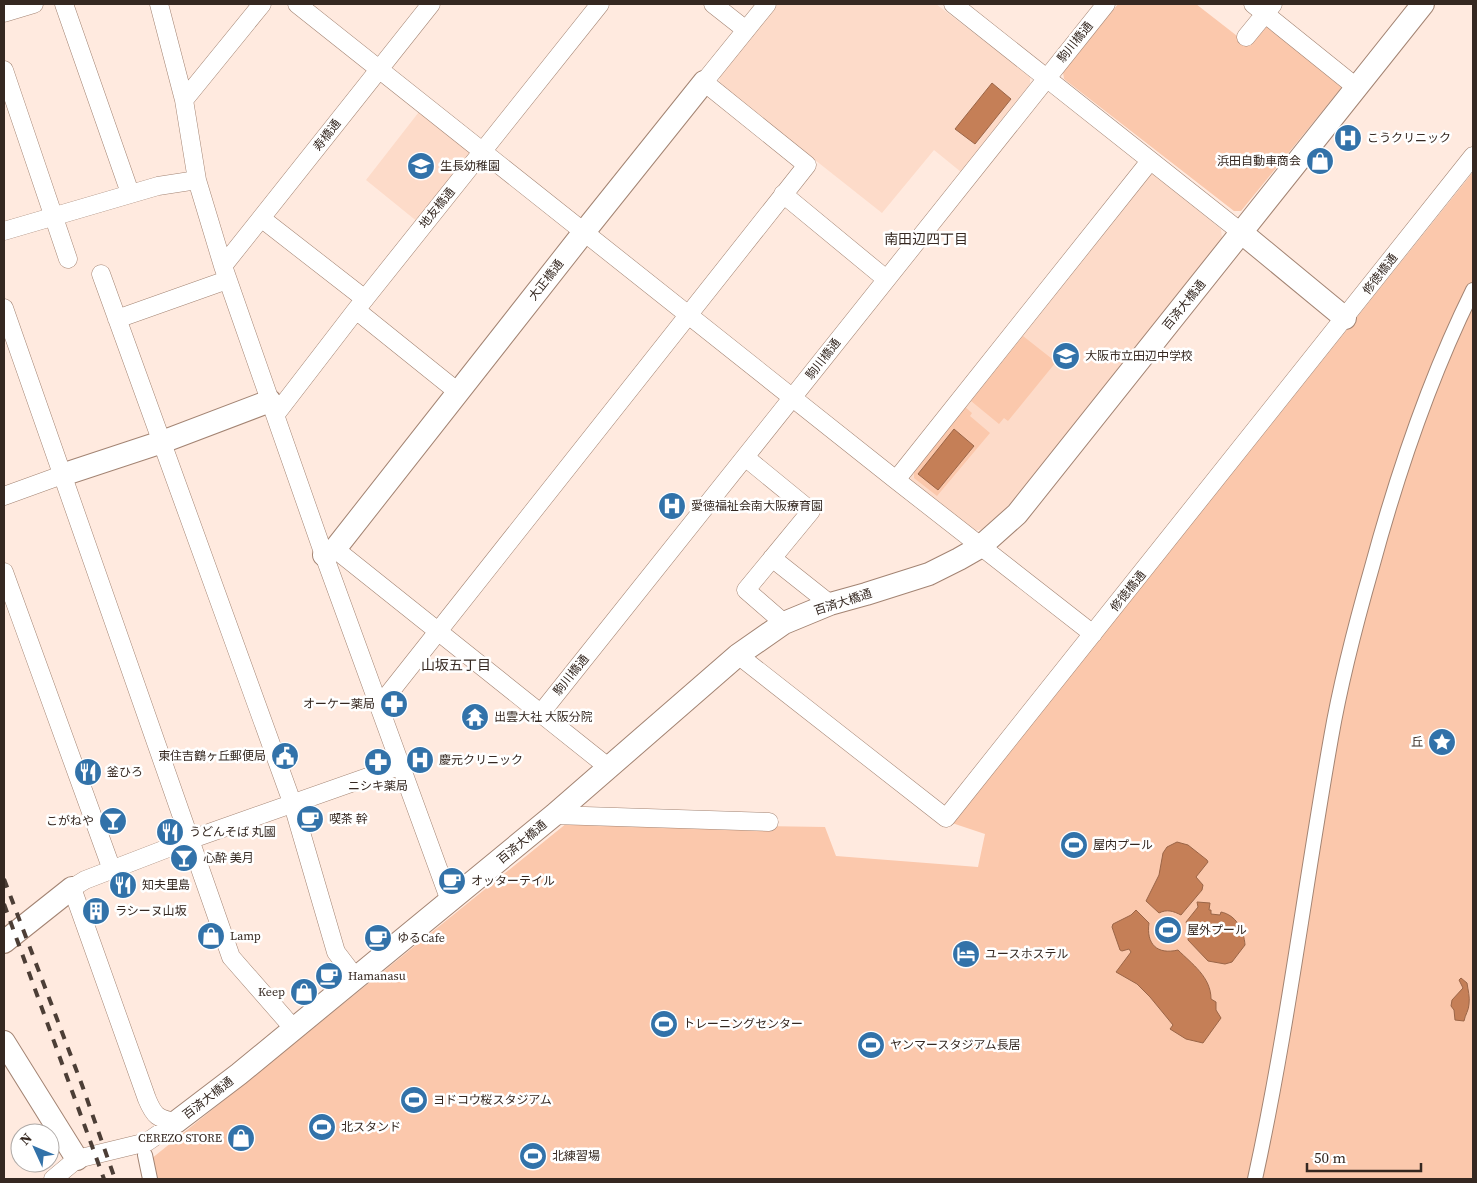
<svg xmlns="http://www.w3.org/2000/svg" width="1477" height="1183" font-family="'Source Serif 4','Noto Sans JP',serif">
<rect width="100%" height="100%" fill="#ffeadf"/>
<path fill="#fddbc9" d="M778 4H936L1030 76V84L961 172 934 150 882 213 719 84 720 76Z
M422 108 477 152 419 223 366 180Z
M1153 174 1221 229 1222 239 1023 489 997 518 984 529 973 531 911 482 910 473 1146 175Z"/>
<path fill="#fbc8ac" d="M1118 4H1196L1250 46 1267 26 1342 87 1241 211H1234L1064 79 1063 72Z
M1473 172V1179H158L151 1159 567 823 825 827 836 856 978 867 985 834 952 823Z
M1023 336 1056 362 1008 421 1004 418 999 424 971 401Z
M965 407 972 413 970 416 990 433 937 496 914 478V472Z"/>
<path fill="#c57f57" stroke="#9a6547" d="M992 83 1011 99 975 144 955 129Z
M954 429 974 446 938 490 918 474Z
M1177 842 1188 845 1207 860 1208 862 1196 877 1203 885 1202 890 1181 915C1173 911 1167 909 1159 913L1146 901 1159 875 1163 853 1167 847Z
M1197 902 1210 903 1209 910H1211V914L1220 915 1221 912C1236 915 1244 930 1245 945L1232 962 1225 964 1208 961 1188 940 1189 930 1186 922 1198 907Z
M1136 910 1149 923C1146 944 1157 955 1178 950 1192 964 1211 977 1211 999L1216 1002V1010L1221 1018 1203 1043 1186 1039 1170 1029 1173 1025 1150 997 1137 984 1116 972 1131 952 1129 949 1122 951 1120 950 1112 927 1113 924 1131 915Z
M1461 978 1467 983C1468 990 1470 997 1469 1004 1469 1010 1465 1015 1464 1021L1455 1020 1454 1010 1451 1006 1452 1000 1463 988 1459 980Z"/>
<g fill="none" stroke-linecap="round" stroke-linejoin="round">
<g stroke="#a38473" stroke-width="16">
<path id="pedestrian" d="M145 1155 150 1179
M1255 1179C1287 1033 1305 885 1331 738 1341 680 1356 623 1372 567 1398 471 1429 379 1473 290"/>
</g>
<g stroke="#a38473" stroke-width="19">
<path id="minor" d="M64 4 130 193
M159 4 184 100 197 180 223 266 324 555 450 901
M297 4 896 480 1093 634
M713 4 746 30
M953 4 1242 233
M1253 4 1356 87
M4 13 34 4
M1246 37 1273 4
M4 70 68 259
M184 100 262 4
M783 194 886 279
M261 218 365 299
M4 231 158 186 197 180
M223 266 431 4
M101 274 293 805 336 952 355 977
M4 308 231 957 294 1029
M356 310 458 392
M117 319 227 280
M276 414 356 310 600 4
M745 457 811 511 746 590 784 623
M896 480 1150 161
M4 496 62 475
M335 549 608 767
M772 558 830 604
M4 572 112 870
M738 655 946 818 1473 156
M379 706 807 165 704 82 767 4
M541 713 1106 4
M554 815 769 822
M176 1122C158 1119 154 1116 147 1099L72 888 85 880 189 840 402 765
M53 1179 77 1159 147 1142 176 1122"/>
</g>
<g stroke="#a38473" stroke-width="24">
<path id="tertiary" d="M1242 233 1345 318
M62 475 162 442 270 401
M324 555 335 549 584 232 704 82
M4 942 72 888
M4 1042 77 1159
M176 1122 239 1074 554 815 738 655 784 623 830 604 866 594 929 574 959 559 980 547 1017 514 1423 4"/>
</g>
<use href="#pedestrian" stroke="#fff" stroke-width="14"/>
<use href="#minor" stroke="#fff" stroke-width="18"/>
<use href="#tertiary" stroke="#fff" stroke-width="22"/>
<path stroke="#4c3e36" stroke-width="4" stroke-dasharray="9 9" stroke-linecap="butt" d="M4 879 82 1085 115 1179
M4 904 104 1179"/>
</g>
<defs>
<g id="hospital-disc" transform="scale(1.4375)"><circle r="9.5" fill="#3272a9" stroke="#fff"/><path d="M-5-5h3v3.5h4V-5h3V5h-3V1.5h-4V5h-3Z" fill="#fff"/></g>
<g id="shop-disc" transform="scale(1.4375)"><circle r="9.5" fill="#3272a9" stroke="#fff"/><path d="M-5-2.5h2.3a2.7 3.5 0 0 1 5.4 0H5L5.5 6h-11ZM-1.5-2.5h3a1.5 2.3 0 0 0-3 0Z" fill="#fff"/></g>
<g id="school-disc" transform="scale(1.4375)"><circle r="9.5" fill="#3272a9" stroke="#fff"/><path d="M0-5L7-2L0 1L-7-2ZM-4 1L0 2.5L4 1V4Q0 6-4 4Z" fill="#fff"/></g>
<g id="pharmacy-disc" transform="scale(1.4375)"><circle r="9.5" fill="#3272a9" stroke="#fff"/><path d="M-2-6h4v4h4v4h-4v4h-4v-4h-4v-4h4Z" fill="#fff"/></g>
<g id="temple-disc" transform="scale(1.4375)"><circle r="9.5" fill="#3272a9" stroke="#fff"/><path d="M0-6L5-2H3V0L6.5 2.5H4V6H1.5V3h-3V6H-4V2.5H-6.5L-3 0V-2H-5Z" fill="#fff"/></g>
<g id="sight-disc" transform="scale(1.4375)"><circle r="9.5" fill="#3272a9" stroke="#fff"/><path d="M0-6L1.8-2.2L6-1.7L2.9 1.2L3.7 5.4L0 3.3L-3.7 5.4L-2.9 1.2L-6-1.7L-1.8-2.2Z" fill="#fff"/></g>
<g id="civic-disc" transform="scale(1.4375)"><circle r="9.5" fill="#3272a9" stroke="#fff"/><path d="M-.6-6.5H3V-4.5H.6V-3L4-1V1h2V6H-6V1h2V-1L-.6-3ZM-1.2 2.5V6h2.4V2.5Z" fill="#fff"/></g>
<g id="restaurant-disc" transform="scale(1.4375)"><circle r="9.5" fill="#3272a9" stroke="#fff"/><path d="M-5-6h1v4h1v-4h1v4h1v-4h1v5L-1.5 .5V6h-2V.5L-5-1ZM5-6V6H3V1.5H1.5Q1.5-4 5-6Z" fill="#fff"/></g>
<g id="cafe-disc" transform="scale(1.4375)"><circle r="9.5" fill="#3272a9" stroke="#fff"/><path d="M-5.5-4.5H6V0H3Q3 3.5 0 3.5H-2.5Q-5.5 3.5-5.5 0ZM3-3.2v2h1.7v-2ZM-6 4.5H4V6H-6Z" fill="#fff"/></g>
<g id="bar-disc" transform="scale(1.4375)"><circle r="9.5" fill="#3272a9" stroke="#fff"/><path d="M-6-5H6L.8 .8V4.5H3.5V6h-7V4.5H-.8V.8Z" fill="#fff"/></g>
<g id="stadium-disc" transform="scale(1.4375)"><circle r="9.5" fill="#3272a9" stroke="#fff"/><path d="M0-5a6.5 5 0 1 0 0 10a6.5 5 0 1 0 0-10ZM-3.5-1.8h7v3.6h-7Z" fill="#fff"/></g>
<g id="building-disc" transform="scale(1.4375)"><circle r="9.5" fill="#3272a9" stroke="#fff"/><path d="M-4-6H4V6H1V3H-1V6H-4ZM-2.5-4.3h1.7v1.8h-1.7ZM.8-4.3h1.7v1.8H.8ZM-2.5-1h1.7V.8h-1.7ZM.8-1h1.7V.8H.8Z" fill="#fff"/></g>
<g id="hotel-disc" transform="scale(1.4375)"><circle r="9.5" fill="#3272a9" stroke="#fff"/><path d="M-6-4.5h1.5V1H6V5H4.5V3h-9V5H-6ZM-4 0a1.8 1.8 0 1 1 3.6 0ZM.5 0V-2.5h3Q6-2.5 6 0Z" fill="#fff"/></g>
</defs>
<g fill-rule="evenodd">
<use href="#hospital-disc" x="1348" y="138"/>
<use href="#shop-disc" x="1320" y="161"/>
<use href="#school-disc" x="421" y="166"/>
<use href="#school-disc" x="1066" y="356"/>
<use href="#hospital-disc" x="672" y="506"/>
<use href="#pharmacy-disc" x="394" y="704"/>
<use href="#temple-disc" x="475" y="717"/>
<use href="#sight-disc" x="1442" y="742"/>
<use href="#civic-disc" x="285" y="756"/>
<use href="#hospital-disc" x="420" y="760"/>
<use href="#pharmacy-disc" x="378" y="762"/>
<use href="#restaurant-disc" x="88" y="772"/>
<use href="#cafe-disc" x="310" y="819"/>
<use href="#bar-disc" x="113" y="821"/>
<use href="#restaurant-disc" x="170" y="832"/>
<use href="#stadium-disc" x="1074" y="845"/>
<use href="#bar-disc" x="184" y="858"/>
<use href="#cafe-disc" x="452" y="881"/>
<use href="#restaurant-disc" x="123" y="885"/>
<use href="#building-disc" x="96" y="911"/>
<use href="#stadium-disc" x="1168" y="930"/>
<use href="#shop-disc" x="211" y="936"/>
<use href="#cafe-disc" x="378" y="938"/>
<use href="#hotel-disc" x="966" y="954"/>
<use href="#cafe-disc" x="329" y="976"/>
<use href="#shop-disc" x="304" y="992"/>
<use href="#stadium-disc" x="664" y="1024"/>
<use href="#stadium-disc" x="871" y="1045"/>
<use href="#stadium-disc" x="414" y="1100"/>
<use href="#stadium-disc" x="322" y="1127"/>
<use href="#shop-disc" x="241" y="1138"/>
<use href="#stadium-disc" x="533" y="1156"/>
</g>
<g text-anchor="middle" stroke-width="5" stroke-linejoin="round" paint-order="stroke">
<g font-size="12" fill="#352821" stroke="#fff">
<text transform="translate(1075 42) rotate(-51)" y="4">駒川橋通</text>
<text transform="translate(327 135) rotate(-52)" y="4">寿橋通</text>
<text transform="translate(437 208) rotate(-51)" y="4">地友橋通</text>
<text transform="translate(1380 274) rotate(-52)" y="4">修徳橋通</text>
<text transform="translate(546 280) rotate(-52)" y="4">大正橋通</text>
<text transform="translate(1184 305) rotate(-51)" y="4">百済大橋通</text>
<text transform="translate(823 359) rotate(-52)" y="4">駒川橋通</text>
<text transform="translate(1128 591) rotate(-51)" y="4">修徳橋通</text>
<text transform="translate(843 602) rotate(-18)" y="4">百済大橋通</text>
<text transform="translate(571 675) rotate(-51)" y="4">駒川橋通</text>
<text transform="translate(522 842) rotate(-40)" y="4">百済大橋通</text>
<text transform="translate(208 1098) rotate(-38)" y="4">百済大橋通</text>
</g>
<g font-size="12" fill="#352821" stroke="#fff" text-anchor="start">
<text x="1367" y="142">こうクリニック</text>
<text x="1301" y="165" text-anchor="end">浜田自動車商会</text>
<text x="440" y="170">生長幼稚園</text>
<text x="1085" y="360">大阪市立田辺中学校</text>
<text x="691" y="510">愛徳福祉会南大阪療育園</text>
<text x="375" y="708" text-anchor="end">オーケー薬局</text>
<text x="494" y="721">出雲大社 大阪分院</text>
<text x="1423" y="746" text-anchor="end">丘</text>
<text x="266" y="760" text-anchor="end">東住吉鶴ヶ丘郵便局</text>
<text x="439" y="764">慶元クリニック</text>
<text x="107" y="776">釜ひろ</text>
<text x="378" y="790" text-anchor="middle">ニシキ薬局</text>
<text x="329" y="823">喫茶 幹</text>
<text x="94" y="825" text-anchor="end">こがねや</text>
<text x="189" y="836">うどんそば 丸國</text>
<text x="1093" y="849">屋内プール</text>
<text x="203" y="862">心酔 美月</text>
<text x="471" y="885">オッターテイル</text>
<text x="142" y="889">知夫里島</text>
<text x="115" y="915">ラシーヌ山坂</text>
<text x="1187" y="934">屋外プール</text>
<text x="230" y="940">Lamp</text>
<text x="397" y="942">ゆるCafe</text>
<text x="985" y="958">ユースホステル</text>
<text x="348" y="980">Hamanasu</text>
<text x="285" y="996" text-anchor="end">Keep</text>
<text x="683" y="1028">トレーニングセンター</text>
<text x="890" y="1049">ヤンマースタジアム長居</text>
<text x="433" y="1104">ヨドコウ桜スタジアム</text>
<text x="341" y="1131">北スタンド</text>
<text x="222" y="1142" text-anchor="end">CEREZO STORE</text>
<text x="552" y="1160">北練習場</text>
</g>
<g font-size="14" fill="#352821" stroke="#fff">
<text x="926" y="244">南田辺四丁目</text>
<text x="456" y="670">山坂五丁目</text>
</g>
</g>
<rect width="1477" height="1183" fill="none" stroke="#352821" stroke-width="10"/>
<g transform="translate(35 1148) rotate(314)"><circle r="24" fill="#ffffff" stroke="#aea9a6"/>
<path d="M0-4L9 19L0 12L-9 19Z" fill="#3272a9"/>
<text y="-8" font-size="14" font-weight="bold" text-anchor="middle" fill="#352821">N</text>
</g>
<path d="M1307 1163v8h114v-8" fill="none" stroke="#352821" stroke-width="2.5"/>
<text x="1314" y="1163" font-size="15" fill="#352821" stroke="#ffffff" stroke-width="4" paint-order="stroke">50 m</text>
</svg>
